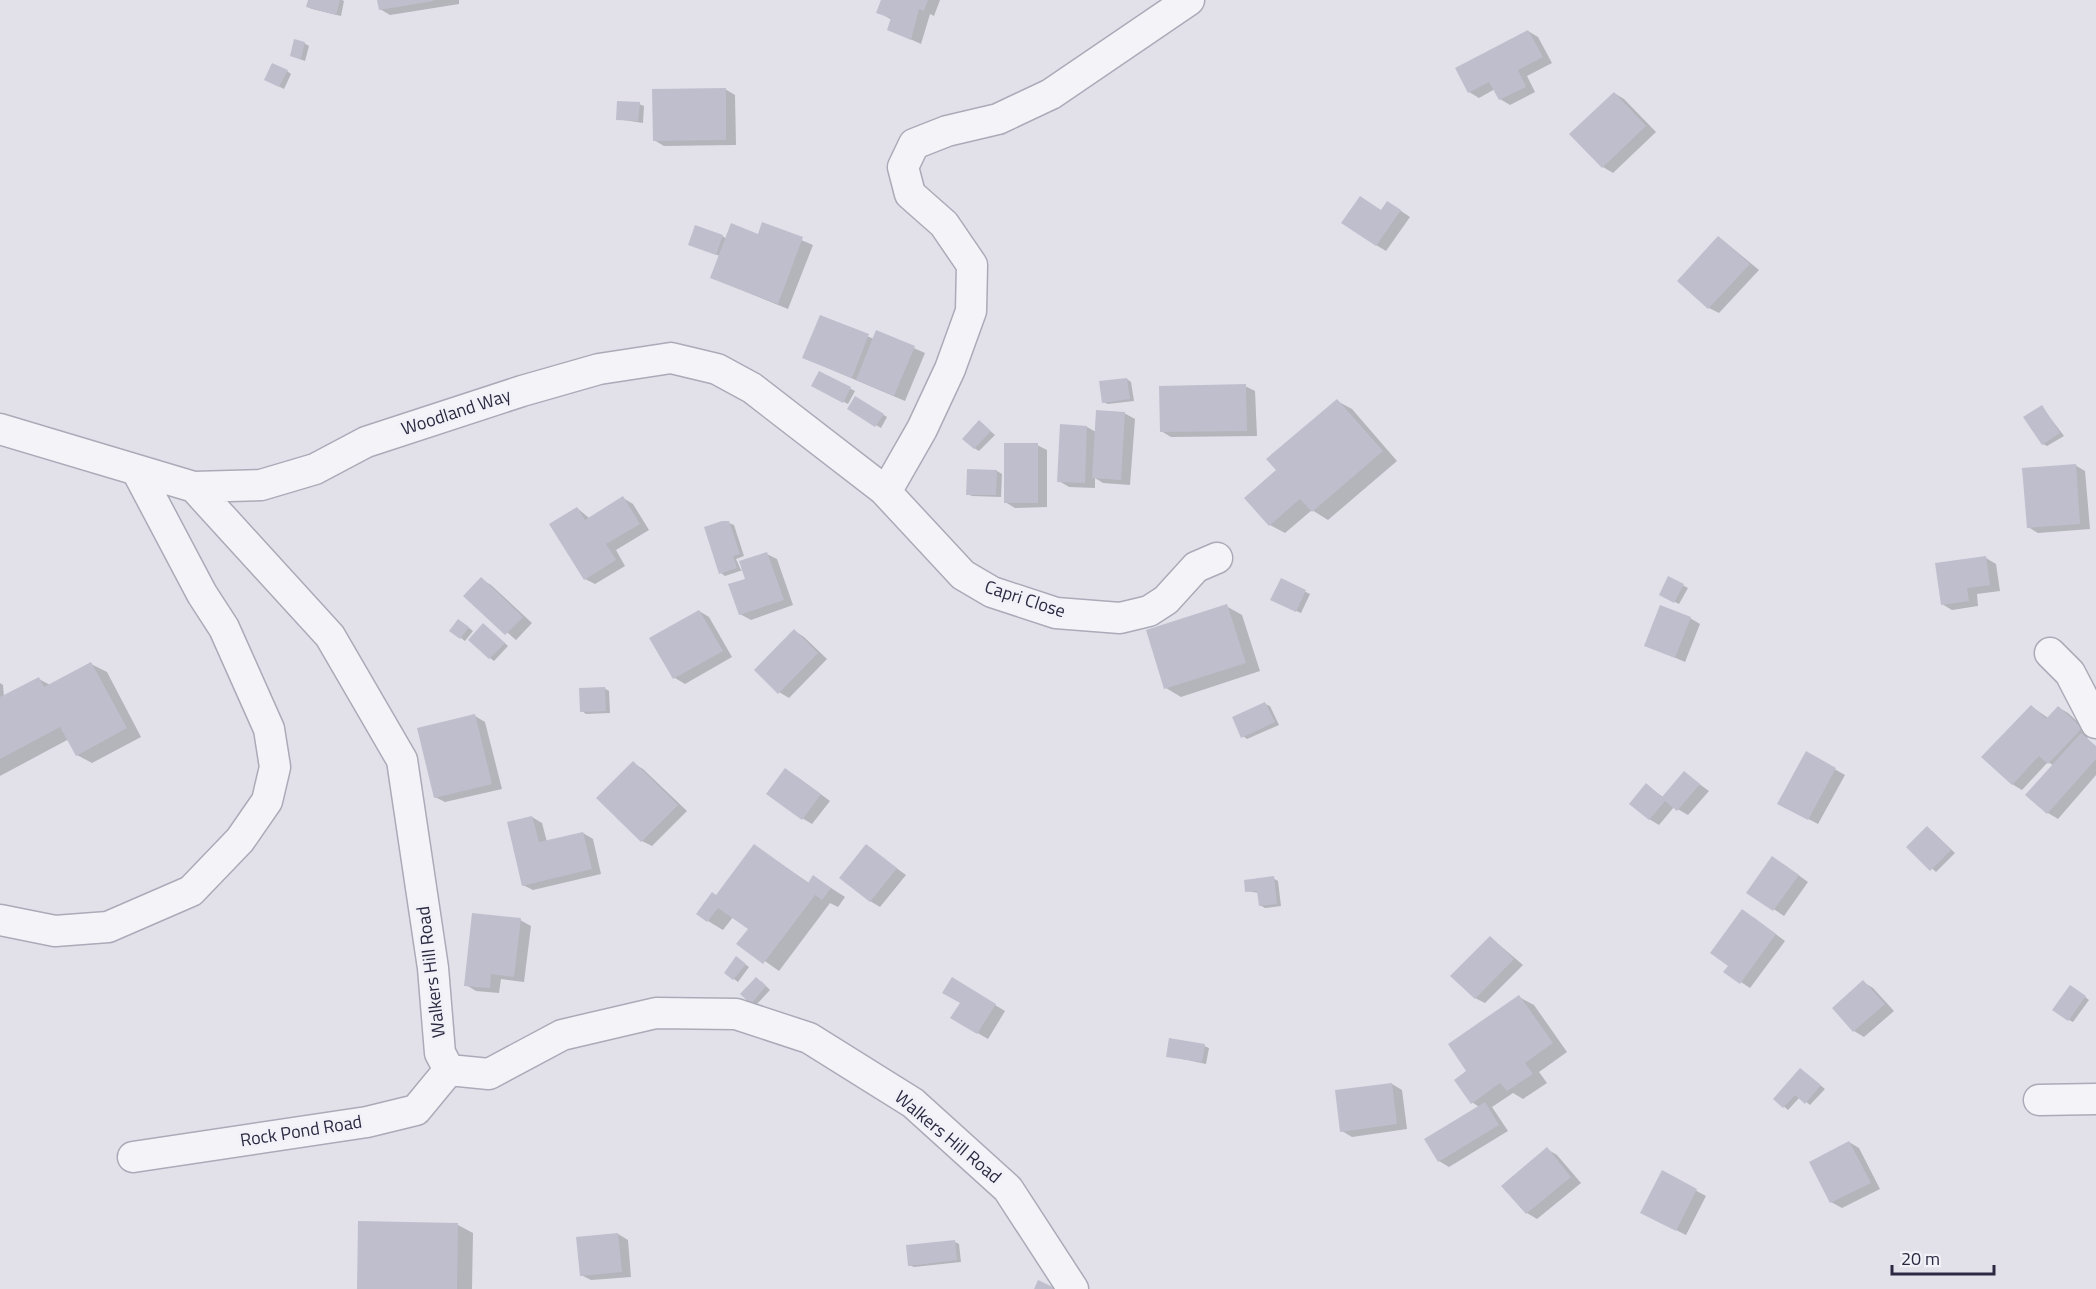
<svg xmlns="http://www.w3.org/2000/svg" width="2096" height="1289" font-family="'Titillium Web',sans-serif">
<rect width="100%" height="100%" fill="#e2e1ea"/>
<path fill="#0003" d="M310 0H342L344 1 341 16 312 9 308 7Z
M379 0H459V4L390 15 380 9Z
M883 0H940L934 16 930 14 921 44 888 29 892 20 878 12Z
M1528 31 1538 37 1552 63 1527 76 1535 92 1510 105 1500 99 1495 89 1479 98 1469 92Z
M304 43 309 46 305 61 291 56Z
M287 71 291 74 284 89 270 82Z
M725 89 735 95 736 145 664 146 654 140Z
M1614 93 1624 99 1656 132 1613 173 1603 167Z
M639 104 644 106 643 123 617 119Z
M1398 209 1410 217 1386 251 1376 245 1382 212Z
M763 224 813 245 788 309 712 278 720 256 690 245 722 236 727 239 759 236Z
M1719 237 1759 270 1719 313 1709 308Z
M821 317 874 339 877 332 925 353 905 401 804 358Z
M820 373 855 391 848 404 813 386Z
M1127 379 1131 382 1134 401 1108 404 1103 402Z
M1245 386 1255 391 1257 436 1171 437 1161 431Z
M856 398 887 417 881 428 849 409Z
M1337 401 1352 409 1397 461 1328 520 1312 510 1285 533 1270 525 1278 470Z
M2042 407 2064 436 2047 446 2043 444Z
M1124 413 1135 419 1130 485 1103 483 1095 478V488L1069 487 1059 481 1062 426 1087 427 1096 432Z
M980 422 995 435 979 451 974 448Z
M1037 445 1047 450V507L1015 508 1005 502Z
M2075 465 2085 471 2090 529 2038 533 2028 527Z
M997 471 1002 474 1001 497 972 496 967 494Z
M623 498 633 504 649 530 616 550 625 566 595 584 585 579 577 508 589 518Z
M729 523 734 525 744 556 736 559 741 570 767 554 777 559 793 605 751 620 740 614 747 580 743 570 725 576 721 573Z
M1986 558 1996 564 2000 591 1977 594 1978 606 1952 610 1942 604Z
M1669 578 1688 588 1679 604 1661 595Z
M481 579 491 585 532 623 516 640 465 596Z
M1281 580 1310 594 1301 613 1276 602Z
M1226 606 1242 615 1260 671 1181 697 1166 688Z
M699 611 709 617 732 657 685 684 675 678 651 638Z
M1690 618 1700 624 1685 662 1646 645Z
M463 623 473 631 465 641 461 638Z
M488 628 508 646 494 661 490 658Z
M795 631 804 637 827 659 789 698 779 692Z
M91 664 107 672 141 737 92 763 77 755 69 739 0 776V683L3 685 4 697 39 679 50 685Z
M604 688 609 691 610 713 586 714 582 711Z
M1265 704 1270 706 1279 725 1247 739 1243 736Z
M2031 706 2048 718 2058 707 2068 713 2091 734 2087 738 2096 748V775L2058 819 2048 813 2054 766 2048 762 2022 790 2012 784Z
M475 716 485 722 502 789 445 802 435 797Z
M1806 753 1845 775 1818 824 1789 809Z
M633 763 643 769 687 811 652 846 642 841Z
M1684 773 1709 791 1688 815 1674 807 1659 825 1649 819 1646 785 1663 797Z
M796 776 830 801 812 824 802 818Z
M532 817 542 823 547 842 583 833 593 839 601 874 533 890 523 885Z
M1932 831 1955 853 1936 872 1908 847Z
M755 846 809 883 814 877 845 897 838 907 830 903 779 971 739 943 750 929 733 917 723 930 708 921 717 897Z
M866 846 906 875 880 907 870 901Z
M1783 864 1808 882 1784 916 1748 892Z
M1273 878 1278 881 1281 906 1265 908 1260 905 1259 893 1247 891Z
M1753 917 1785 941 1750 988 1741 982Z
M520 920 531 926 524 982 501 979 499 993 476 991 466 985Z
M1490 937 1523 965 1485 1003 1475 998Z
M741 961 749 967 738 982 726 973Z
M952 979 1005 1011 988 1039 952 1018 962 1002Z
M761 981 770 990 756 1005 752 1002Z
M1863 982 1873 988 1894 1011 1864 1037 1854 1031Z
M2075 989 2089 1000 2073 1022 2069 1020Z
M1519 997 1534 1005 1567 1052 1539 1072 1547 1083 1523 1099 1513 1093 1492 1107 1508 1131 1449 1167 1439 1161 1479 1107 1472 1102 1468 1072Z
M1204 1046 1209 1048 1206 1064 1168 1056Z
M1801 1070 1825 1089 1810 1105 1800 1097 1788 1110 1775 1099Z
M1392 1084 1402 1090 1407 1129 1352 1137 1342 1131Z
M1849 1142 1859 1148 1880 1189 1842 1208 1831 1202Z
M1547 1149 1557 1155 1581 1183 1537 1219 1527 1213Z
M1662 1172 1706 1196 1686 1235 1652 1218Z
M458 1225 473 1233 472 1289H358Z
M618 1234 628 1240 631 1277 591 1280 581 1275Z
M955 1242 959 1244 961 1262 914 1267 909 1265Z"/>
<path fill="#bfbecd" d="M308 0H340L336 15 306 7Z
M377 0H433V1L379 10Z
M881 0H928L924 11 919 9 911 40 887 30 891 18 876 13Z
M1528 30 1543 57 1518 70 1526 87 1499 100 1489 82 1468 93 1455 68Z
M294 39 305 42 301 59 290 56Z
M272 63 288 70 279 87 264 80Z
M726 88V140L653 141 652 89Z
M1614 92 1646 126 1602 168 1569 134Z
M617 101 640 102 638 121 616 120Z
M1360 196 1381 210 1387 201 1401 210 1376 246 1341 223Z
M762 222 803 237 778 304 710 278 731 223 758 234Z
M695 225 723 235 716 255 688 245Z
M1718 236 1750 264 1708 309 1677 281Z
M820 315 869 334 852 378 802 358Z
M876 330 915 346 894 396 856 380Z
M819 371 851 387 843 403 811 386Z
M1127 378 1130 399 1102 403 1099 381Z
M1246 384 1247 431 1160 432 1159 386Z
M855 396 884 414 875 427 847 409Z
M1337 399 1383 451 1312 512 1300 499 1269 526 1244 498 1276 470 1266 459Z
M2042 405 2060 433 2042 445 2023 417Z
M1096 410 1125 412 1121 480 1092 478Z
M979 420 991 431 974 449 962 439Z
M1060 424 1087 426 1085 483 1057 482Z
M1004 443H1038V503H1004Z
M2076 464 2080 524 2027 528 2022 468Z
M967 469 997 470 996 495H966Z
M623 496 640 524 606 544 616 560 584 580 549 524 577 507 585 520Z
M722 521H729L740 554 733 556 737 568 719 574 704 527Z
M767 552 784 600 739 615 728 584 745 579 739 561Z
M1986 556 1990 585 1967 588 1969 601 1941 605 1935 563Z
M1668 576 1684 584 1674 603 1659 595Z
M481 577 523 617 505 635 463 596Z
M1281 578 1306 590 1296 612 1270 600Z
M1227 604 1246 663 1164 689 1146 630Z
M1660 605 1691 617 1675 658 1644 646Z
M699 610 723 651 673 679 649 638Z
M458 619 469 627 460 639 449 631Z
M483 623 505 643 489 659 468 640Z
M794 629 818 653 778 694 754 670Z
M91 662 127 728 76 756 60 727 0 759V697L39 677 44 687Z
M605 687 606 711 580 712 579 688Z
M1265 702 1275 722 1241 738 1232 717Z
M2031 705 2046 719 2058 706 2082 728 2048 764 2039 756 2012 785 1981 757Z
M475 714 492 784 434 798 417 728Z
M2081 733 2096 746V759L2047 814 2025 795Z
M1806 751 1836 768 1808 820 1777 804Z
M633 761 678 805 641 842 596 798Z
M785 768 821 794 802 820 766 794Z
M1684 771 1700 784 1677 811 1665 801 1649 820 1629 804 1646 783 1662 797Z
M532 816 539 842 583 832 592 869 522 886 507 822Z
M1927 826 1951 850 1930 871 1906 847Z
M754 844 808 883 813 875 831 888 822 900 815 895 763 964 736 944 748 929 718 908 707 922 696 914 712 892 716 895Z
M866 844 897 868 870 902 839 878Z
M1772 856 1799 875 1773 911 1746 893Z
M1274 876 1277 904 1259 906 1257 891 1245 892 1244 880Z
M1742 909 1776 934 1740 984 1723 972 1728 966 1710 953Z
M472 913 521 918 514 977 491 974 490 988 464 986Z
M1490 936 1514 959 1475 999 1450 976Z
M736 956 746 964 733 980 724 973Z
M756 977 766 986 751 1004 740 994Z
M952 977 996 1004 977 1034 950 1018 960 1003 942 993Z
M1863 980 1885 1004 1853 1032 1832 1008Z
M2070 985 2086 996 2068 1021 2052 1010Z
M1519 995 1553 1043 1525 1063 1533 1074 1507 1091 1500 1083 1471 1104 1454 1080 1466 1071 1448 1044Z
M1169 1038 1205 1044 1202 1062 1166 1057Z
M1800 1068 1821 1085 1805 1104 1795 1095 1783 1108 1773 1099Z
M1392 1083 1397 1124 1340 1132 1335 1090Z
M1485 1102 1499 1125 1438 1162 1424 1139Z
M1849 1141 1871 1183 1830 1203 1809 1162Z
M1547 1147 1571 1177 1526 1214 1501 1186Z
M1662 1170 1697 1189 1676 1231 1640 1213Z
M358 1221 458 1223 457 1289H357Z
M618 1233 622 1272 580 1276 576 1237Z
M955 1240 957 1260 908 1266 906 1245Z
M1038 1280 1057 1289H1034Z"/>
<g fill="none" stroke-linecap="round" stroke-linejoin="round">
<g stroke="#abaab8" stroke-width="33">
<path id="street" d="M0 429 194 487 261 485 315 469 366 442 522 391 599 369 671 358 717 369 752 388 884 490 963 575 992 592 1056 613 1120 618 1149 611 1166 600 1196 567 1217 558
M194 487 330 636 402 760 433 968 440 1053 449 1070 489 1074 562 1035 656 1013 736 1014 809 1038 913 1103 1008 1189 1073 1289
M886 492 922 429 950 369 971 311 972 265 944 224 910 194 903 167 914 144 947 131 998 119 1051 94 1189 0
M2050 653 2070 673 2096 723
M0 920 55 931 108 927 191 891 240 840 267 801 275 767 269 729 224 628 202 594 137 471
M2039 1100 2096 1099
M133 1157 367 1122 416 1110 449 1070"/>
</g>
<use href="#street" stroke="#f4f4f8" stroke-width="30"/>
</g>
<g text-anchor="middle" stroke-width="6" stroke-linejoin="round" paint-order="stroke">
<g font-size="18" fill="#2b2942" stroke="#f1f1f7">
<text transform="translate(456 412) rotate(-18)" y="6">Woodland Way</text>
<text transform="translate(1025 599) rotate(18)" y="6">Capri Close</text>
<text transform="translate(431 972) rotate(-97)" y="6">Walkers Hill Road</text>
<text transform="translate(301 1131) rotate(-9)" y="6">Rock Pond Road</text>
<text transform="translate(948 1137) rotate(40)" y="6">Walkers Hill Road</text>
</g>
</g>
<path d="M1892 1265v9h102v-9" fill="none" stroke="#2b2942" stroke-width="3"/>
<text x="1901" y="1265" font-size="18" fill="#2b2942" stroke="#f1f1f7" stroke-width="4.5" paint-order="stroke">20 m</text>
</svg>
